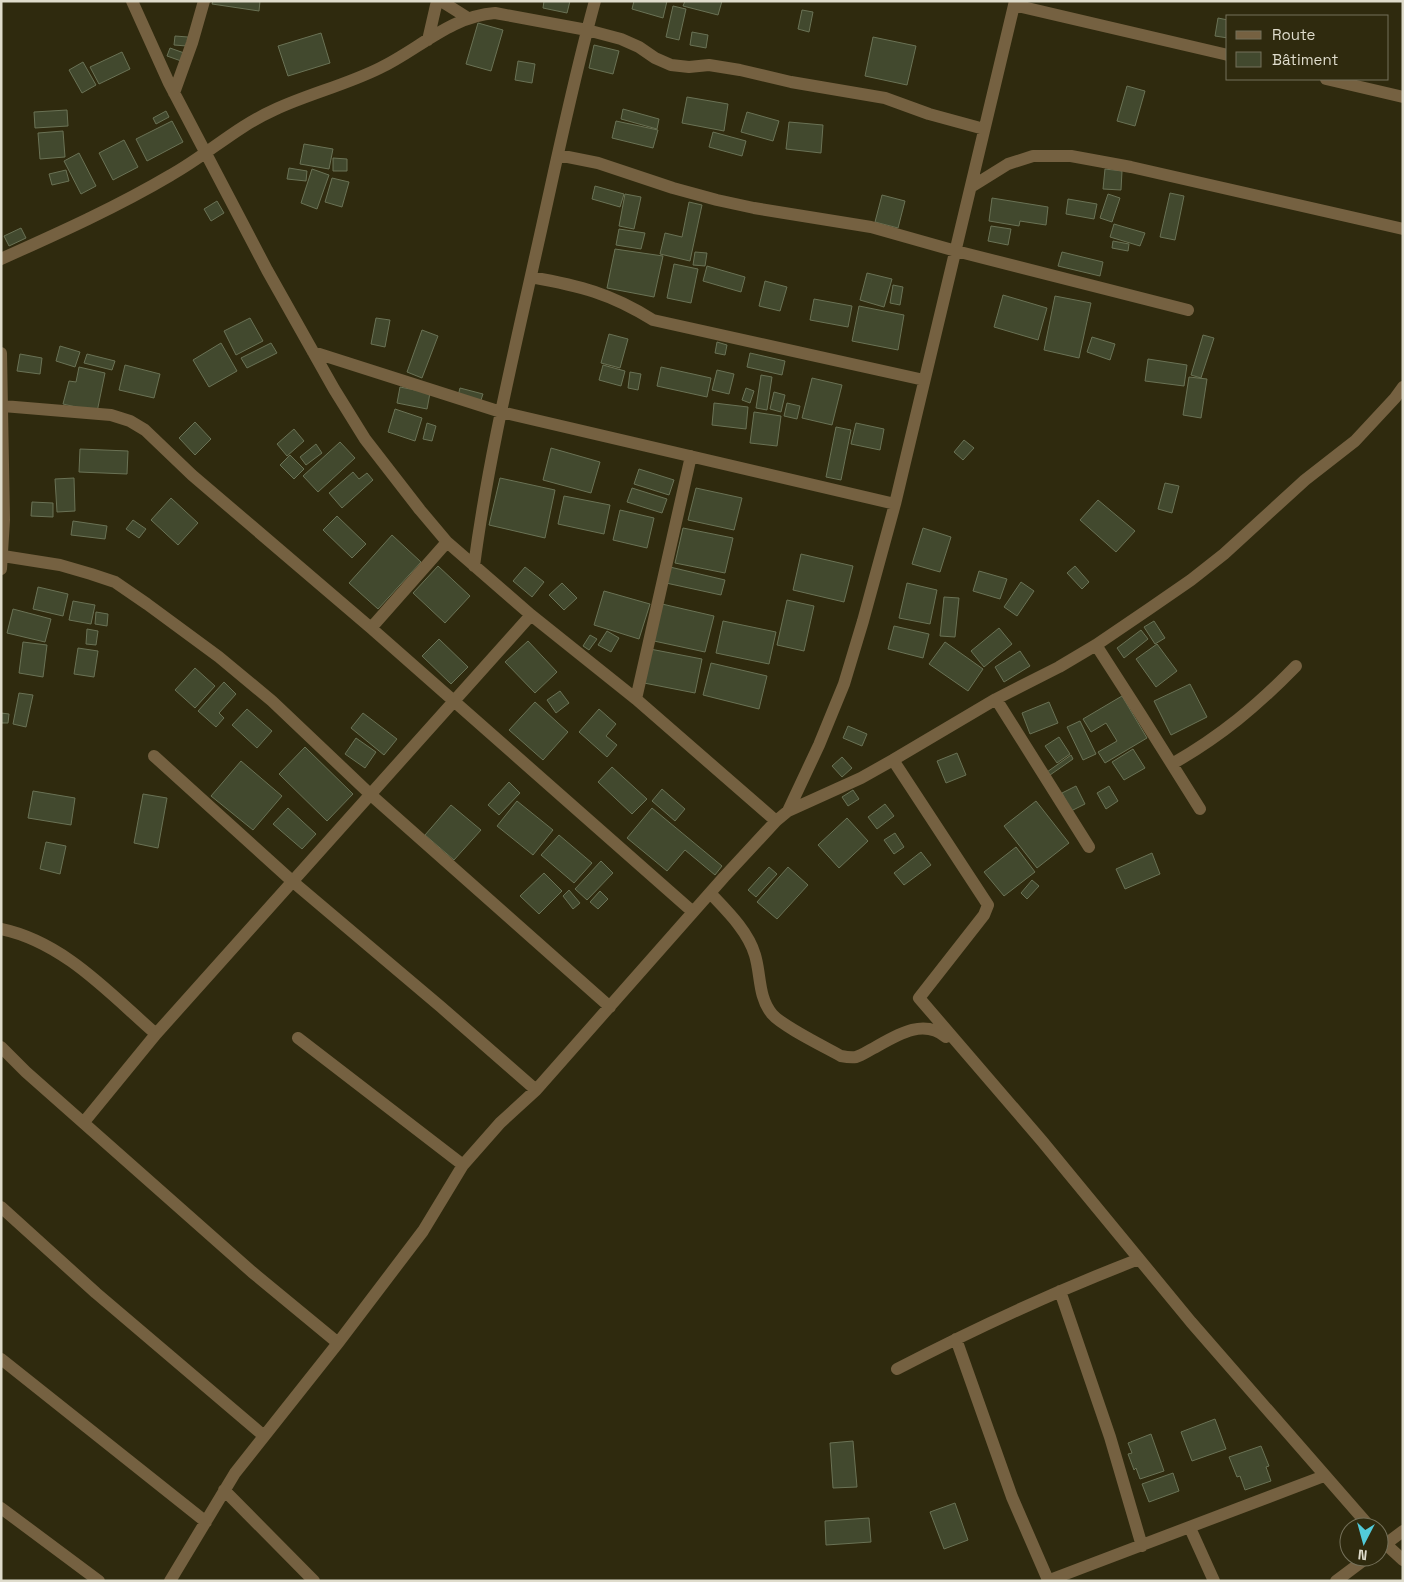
<svg xmlns="http://www.w3.org/2000/svg" width="1404" height="1582" font-family="'Space Grotesk',sans-serif">
<rect width="100%" height="100%" fill="#2f2a0e"/>
<path fill="#42492e" stroke="#6a7255" d="M213 1H260L259 11 212 4Z
M544 1H570L567 13 543 8Z
M634 1H667L663 18 632 9Z
M685 1H722L718 15 683 6Z
M673 6 686 9 679 40 666 37Z
M802 10 813 12 809 32 798 29Z
M1218 18 1228 20V38L1215 36Z
M478 23 503 30 491 71 466 64Z
M692 32 708 35 706 48 690 45Z
M321 33 330 63 288 76 278 46Z
M175 36 188 37 187 46 174 45Z
M873 37 916 46 907 85 865 76Z
M594 45 619 51 613 74 589 68Z
M170 48 187 54 184 62 167 56Z
M122 52 130 69 99 84 90 67Z
M518 61 535 64 532 83 515 80Z
M83 62 96 85 82 93 69 70Z
M1127 86 1145 91 1135 126 1117 121Z
M687 97 728 104 724 131 682 123Z
M623 109 659 119 657 129 621 119Z
M67 110 68 126 35 128 34 112Z
M166 111 169 117 156 124 153 118Z
M747 112 779 121 773 141 741 132Z
M172 121 183 142 147 161 136 139Z
M616 121 658 130 653 148 612 138Z
M789 122 823 125 821 153 786 149Z
M63 131 65 157 40 159 38 133Z
M713 132 746 141 742 156 709 147Z
M124 140 138 167 113 180 99 153Z
M304 144 333 149 329 169 300 164Z
M79 153 96 186 81 194 64 161Z
M333 158 347 159V171H333Z
M289 168 307 171 306 181 287 179Z
M312 169 329 175 317 209 301 203Z
M1105 169 1122 171 1121 190 1103 189Z
M66 170 69 181 52 185 49 174Z
M332 178 349 182 342 207 325 202Z
M595 186 624 194 620 207 592 199Z
M1170 193 1184 196 1175 240 1160 237Z
M625 194 641 197 634 229 619 226Z
M1108 194 1120 198 1112 222 1100 218Z
M882 195 905 201 898 228 875 222Z
M992 198 1048 207 1046 225 1020 221 1019 226 989 221Z
M1068 199 1097 204 1094 219 1066 214Z
M217 201 224 213 211 221 204 209Z
M689 202 702 205 690 261 660 254 665 233 682 237Z
M1114 224 1145 233 1140 246 1110 237Z
M991 226 1011 229 1008 245 988 241Z
M21 228 26 238 9 246 4 236Z
M619 229 645 233 641 249 616 245Z
M1113 241 1129 244 1128 251 1112 248Z
M615 249 663 256 654 297 607 288Z
M695 252 707 253 705 266 693 265Z
M1062 252 1103 262 1100 276 1058 266Z
M674 264 698 269 691 303 667 298Z
M707 266 745 277 741 292 703 281Z
M867 273 892 279 884 307 860 300Z
M765 281 787 287 780 311 759 306Z
M893 285 903 287 900 305 890 303Z
M1003 295 1047 308 1038 340 994 327Z
M1055 296 1091 303 1079 358 1044 350Z
M814 299 852 306 848 327 810 320Z
M859 306 904 315 898 350 852 341Z
M250 318 263 341 236 355 224 331Z
M376 318 390 320 385 347 371 344Z
M422 330 438 336 422 378 407 372Z
M609 334 628 339 620 368 601 363Z
M1203 335 1214 338 1201 378 1191 375Z
M1092 337 1115 344 1110 360 1087 352Z
M717 342 727 345 725 355 715 353Z
M221 343 237 371 209 387 193 360Z
M271 343 277 353 247 368 241 358Z
M60 346 80 352 75 367 56 361Z
M750 353 785 361 782 375 747 367Z
M20 354 42 358 40 374 17 371Z
M87 354 115 361 112 370 84 363Z
M1148 359 1187 365 1184 386 1145 381Z
M125 365 160 374 154 398 119 390Z
M603 365 625 371 621 386 599 380Z
M79 367 105 373 97 412 63 404 69 381 76 382Z
M661 367 711 378 707 397 657 386Z
M717 370 734 374 729 394 712 390Z
M630 372 641 374 638 390 628 388Z
M761 375 772 377 767 410 756 408Z
M1189 377 1207 379 1201 418 1183 415Z
M812 378 842 385 832 425 802 418Z
M400 387 430 393 427 409 397 403Z
M460 388 483 394 479 406 457 400Z
M746 388 754 391 750 403 742 400Z
M774 392 785 395 781 412 770 409Z
M714 403 748 407 746 429 712 425Z
M787 403 800 406 797 419 784 416Z
M395 409 422 418 415 441 388 432Z
M754 412 781 416 777 446 750 443Z
M195 422 211 439 195 455 179 438Z
M427 423 436 426 432 441 423 439Z
M856 423 884 429 880 450 851 444Z
M836 427 851 430 841 480 826 477Z
M294 429 304 441 287 456 277 444Z
M964 440 974 448 963 460 954 452Z
M340 442 355 458 318 492 303 476Z
M316 444 322 453 306 465 300 457Z
M551 448 600 462 591 493 543 480Z
M80 449 128 451 127 474 79 472Z
M290 455 304 469 294 479 280 465Z
M639 469 674 480 669 495 634 484Z
M353 472 359 479 367 473 373 480 342 508 329 493Z
M74 478 75 511 57 512 55 479Z
M500 478 555 490 545 538 489 525Z
M1165 483 1179 486 1172 513 1158 509Z
M632 488 667 499 662 513 627 502Z
M696 488 742 498 734 530 688 520Z
M564 496 610 505 604 534 558 524Z
M171 498 198 523 178 545 151 520Z
M1098 500 1135 531 1116 552 1080 520Z
M32 502 53 503V517L31 516Z
M620 510 654 518 647 548 613 540Z
M337 516 366 544 352 558 323 530Z
M133 520 146 529 139 538 126 529Z
M73 521 107 526 105 539 71 535Z
M683 528 733 538 725 573 675 563Z
M923 528 951 537 940 572 912 564Z
M392 535 421 562 378 609 349 583Z
M801 554 853 566 844 602 793 590Z
M438 566 470 596 445 623 413 593Z
M1075 566 1089 582 1082 589 1067 573Z
M525 567 544 582 532 597 513 581Z
M670 567 725 580 721 595 666 583Z
M979 571 1007 579 1000 599 973 591Z
M1021 582 1034 591 1017 616 1004 607Z
M562 583 577 598 564 610 549 595Z
M907 583 937 590 930 624 899 618Z
M38 587 68 594 63 616 33 609Z
M604 591 650 604 639 639 594 625Z
M944 597 959 598 955 637 940 636Z
M787 600 814 606 804 651 777 645Z
M73 601 95 605 91 624 69 620Z
M662 604 714 616 705 652 654 641Z
M13 609 51 619 45 642 7 633Z
M96 612 108 614 107 626 95 624Z
M723 621 776 632 769 664 716 653Z
M1154 621 1165 638 1155 644 1144 627Z
M894 626 929 634 923 658 888 649Z
M999 628 1012 644 984 667 971 651Z
M87 629 98 631 96 645 86 644Z
M1141 630 1148 639 1124 658 1117 648Z
M607 631 619 638 611 652 598 645Z
M590 635 597 639 589 650 583 646Z
M439 639 468 667 451 684 422 656Z
M528 641 557 672 535 693 505 662Z
M23 642 47 645 43 677 19 673Z
M945 642 983 669 968 691 929 664Z
M1157 644 1177 671 1156 687 1136 659Z
M78 648 98 651 94 677 74 674Z
M650 649 702 659 695 693 644 683Z
M1020 651 1030 666 1004 682 995 667Z
M711 663 767 676 759 709 703 695Z
M195 668 215 686 195 708 175 690Z
M224 682 236 694 219 713 224 718 216 727 198 711Z
M1190 684 1207 717 1171 735 1154 701Z
M560 691 569 703 556 713 547 700Z
M19 693 33 695 26 727 13 724Z
M1122 696 1147 738 1105 763 1098 752 1117 741 1106 723 1091 732 1083 719Z
M535 702 568 732 543 760 509 730Z
M1049 702 1058 723 1030 734 1022 713Z
M247 709 272 731 257 748 232 725Z
M599 709 616 724 606 736 617 745 607 757 579 732Z
M1 713 9 714 8 723H1Z
M363 713 397 739 384 755 351 728Z
M1080 721 1096 754 1083 760 1067 727Z
M848 726 867 734 862 746 843 738Z
M1059 737 1070 754 1057 763 1045 746Z
M356 738 376 752 365 768 345 754Z
M305 747 353 794 327 821 279 774Z
M1133 749 1145 768 1124 780 1112 762Z
M957 753 966 775 946 783 937 761Z
M1071 755 1073 759 1050 775 1047 772Z
M842 757 852 768 842 777 832 766Z
M241 761 282 796 253 830 211 796Z
M612 767 647 799 632 814 598 782Z
M509 782 520 793 499 815 488 805Z
M1076 786 1085 804 1071 811 1062 793Z
M1109 786 1118 801 1106 809 1097 793Z
M662 789 685 809 675 821 652 801Z
M853 790 859 799 848 806 842 797Z
M33 791 75 798 71 825 28 818Z
M143 794 167 798 158 848 134 843Z
M517 801 553 830 533 855 497 826Z
M1036 801 1069 843 1037 868 1004 826Z
M885 804 894 816 877 829 868 817Z
M451 805 481 830 454 860 425 835Z
M288 808 316 834 302 849 273 824Z
M652 808 722 866 715 875 685 850 667 871 627 838Z
M847 818 868 841 839 868 818 845Z
M895 833 904 847 894 854 884 840Z
M559 835 592 863 574 883 541 855Z
M46 842 66 846 60 874 40 869Z
M1016 847 1035 872 1004 896 984 872Z
M921 852 931 865 904 885 894 873Z
M1152 853 1160 874 1125 889 1116 869Z
M601 861 613 873 587 900 575 889Z
M769 867 777 874 756 897 748 890Z
M788 867 808 885 777 919 757 902Z
M544 873 562 891 539 914 520 896Z
M1032 880 1039 886 1027 899 1021 893Z
M569 890 580 903 573 909 563 896Z
M600 891 608 899 598 909 590 902Z
M1215 1419 1226 1449 1192 1461 1181 1432Z
M1151 1434 1164 1471 1140 1479 1136 1468 1134 1470 1128 1454 1132 1453 1128 1443Z
M853 1441 857 1487 833 1488 830 1443Z
M1261 1446 1269 1466 1266 1467 1271 1481 1245 1490 1240 1476 1237 1477 1229 1457Z
M1173 1473 1179 1491 1149 1502 1142 1484Z
M955 1503 968 1540 944 1549 930 1512Z
M869 1518 871 1542 826 1545 825 1521Z"/>
<g fill="none" stroke-linecap="round" stroke-linejoin="round">
<path stroke="#756141" stroke-width="12" d="M132 1 169 83 267 270 334 389 365 439 420 510 447 542 531 615 636 699 776 821
M441 1 468 18
M1014 5 1228 55
M428 40 437 1
M1326 79 1403 97
M174 93 192 43 204 1
M558 155 598 163 673 188 717 200 754 208 871 227 956 251 1188 310
M971 187 1008 164 1033 156H1071L1131 167 1403 229
M1 259C59 233 117 207 171 175 207 155 236 127 274 110 308 94 346 85 380 68 418 50 451 16 495 13L587 30 621 39 639 47 655 58 671 65 689 67 709 65 740 70 791 82 885 98 929 114 984 129
M531 277C580 286 610 293 653 320L924 380
M313 352 501 412 895 504
M1 353 4 520 1 569
M3 406 111 415 130 421 145 430 192 475 371 628 693 912
M3 556 60 565 91 574 115 582 147 604 219 657 272 701 371 795 610 1007
M474 566C488 460 513 357 536 253 555 169 572 84 595 1
M371 628 447 542
M1096 645 1141 715 1200 809
M636 699 691 456
M996 699 1089 847
M154 756 292 881 441 1007 536 1090
M893 760 988 905 984 915 919 998 1042 1141 1191 1322 1370 1527
M1172 764C1221 736 1257 706 1296 666
M788 811 861 778 893 760 996 699 1059 667 1096 645 1149 609 1191 580 1224 554 1305 480 1355 441 1395 398 1403 387
M710 893C727 911 748 931 755 955 761 975 758 997 772 1014 782 1026 825 1047 841 1056 846 1057 851 1058 856 1057 862 1055 868 1051 874 1048 897 1035 923 1018 946 1037
M1 929C64 942 110 994 156 1034
M298 1038 463 1165
M1 1047 26 1072 252 1272 338 1343
M84 1122 156 1034 531 615
M1 1207 96 1293 264 1436
M1060 1291 1110 1437 1142 1546
M956 1339 1012 1497 1048 1580
M1 1359 206 1522
M897 1369C976 1328 1056 1291 1139 1259
M224 1490 314 1581
M1 1508 99 1581
M1190 1528 1214 1581
M1379 1538 1403 1560
M1379 1549 1403 1531
M170 1581 235 1473 338 1343 423 1231 463 1165 500 1123 536 1090 724 877 776 821 788 811 819 745 844 684 863 621 895 504 1015 1
M1047 1581 1324 1476
M1336 1581 1368 1557"/>
</g>
<rect width="1404" height="1582" fill="none" stroke="#dfdccc" stroke-width="5"/>
<rect x="1226" y="15" width="162" height="65" fill="#2f2a0e" stroke="#75715a"/>
<rect x="1236" y="31" width="25" height="8" fill="#756141" stroke="#75715a"/>
<text x="1272" y="40" font-size="15" fill="#dfdccc">Route</text>
<rect x="1236" y="52" width="25" height="15" fill="#42492e" stroke="#75715a"/>
<text x="1272" y="65" font-size="15" fill="#dfdccc">Bâtiment</text>
<g transform="translate(1364 1542) rotate(186)"><circle r="24" fill="#2f2a0e" stroke="#75715a"/>
<path d="M0-4L9 19L0 12L-9 19Z" fill="#52cbda"/>
<text y="-8" font-size="14" font-weight="bold" text-anchor="middle" fill="#dfdccc">N</text>
</g>
</svg>
